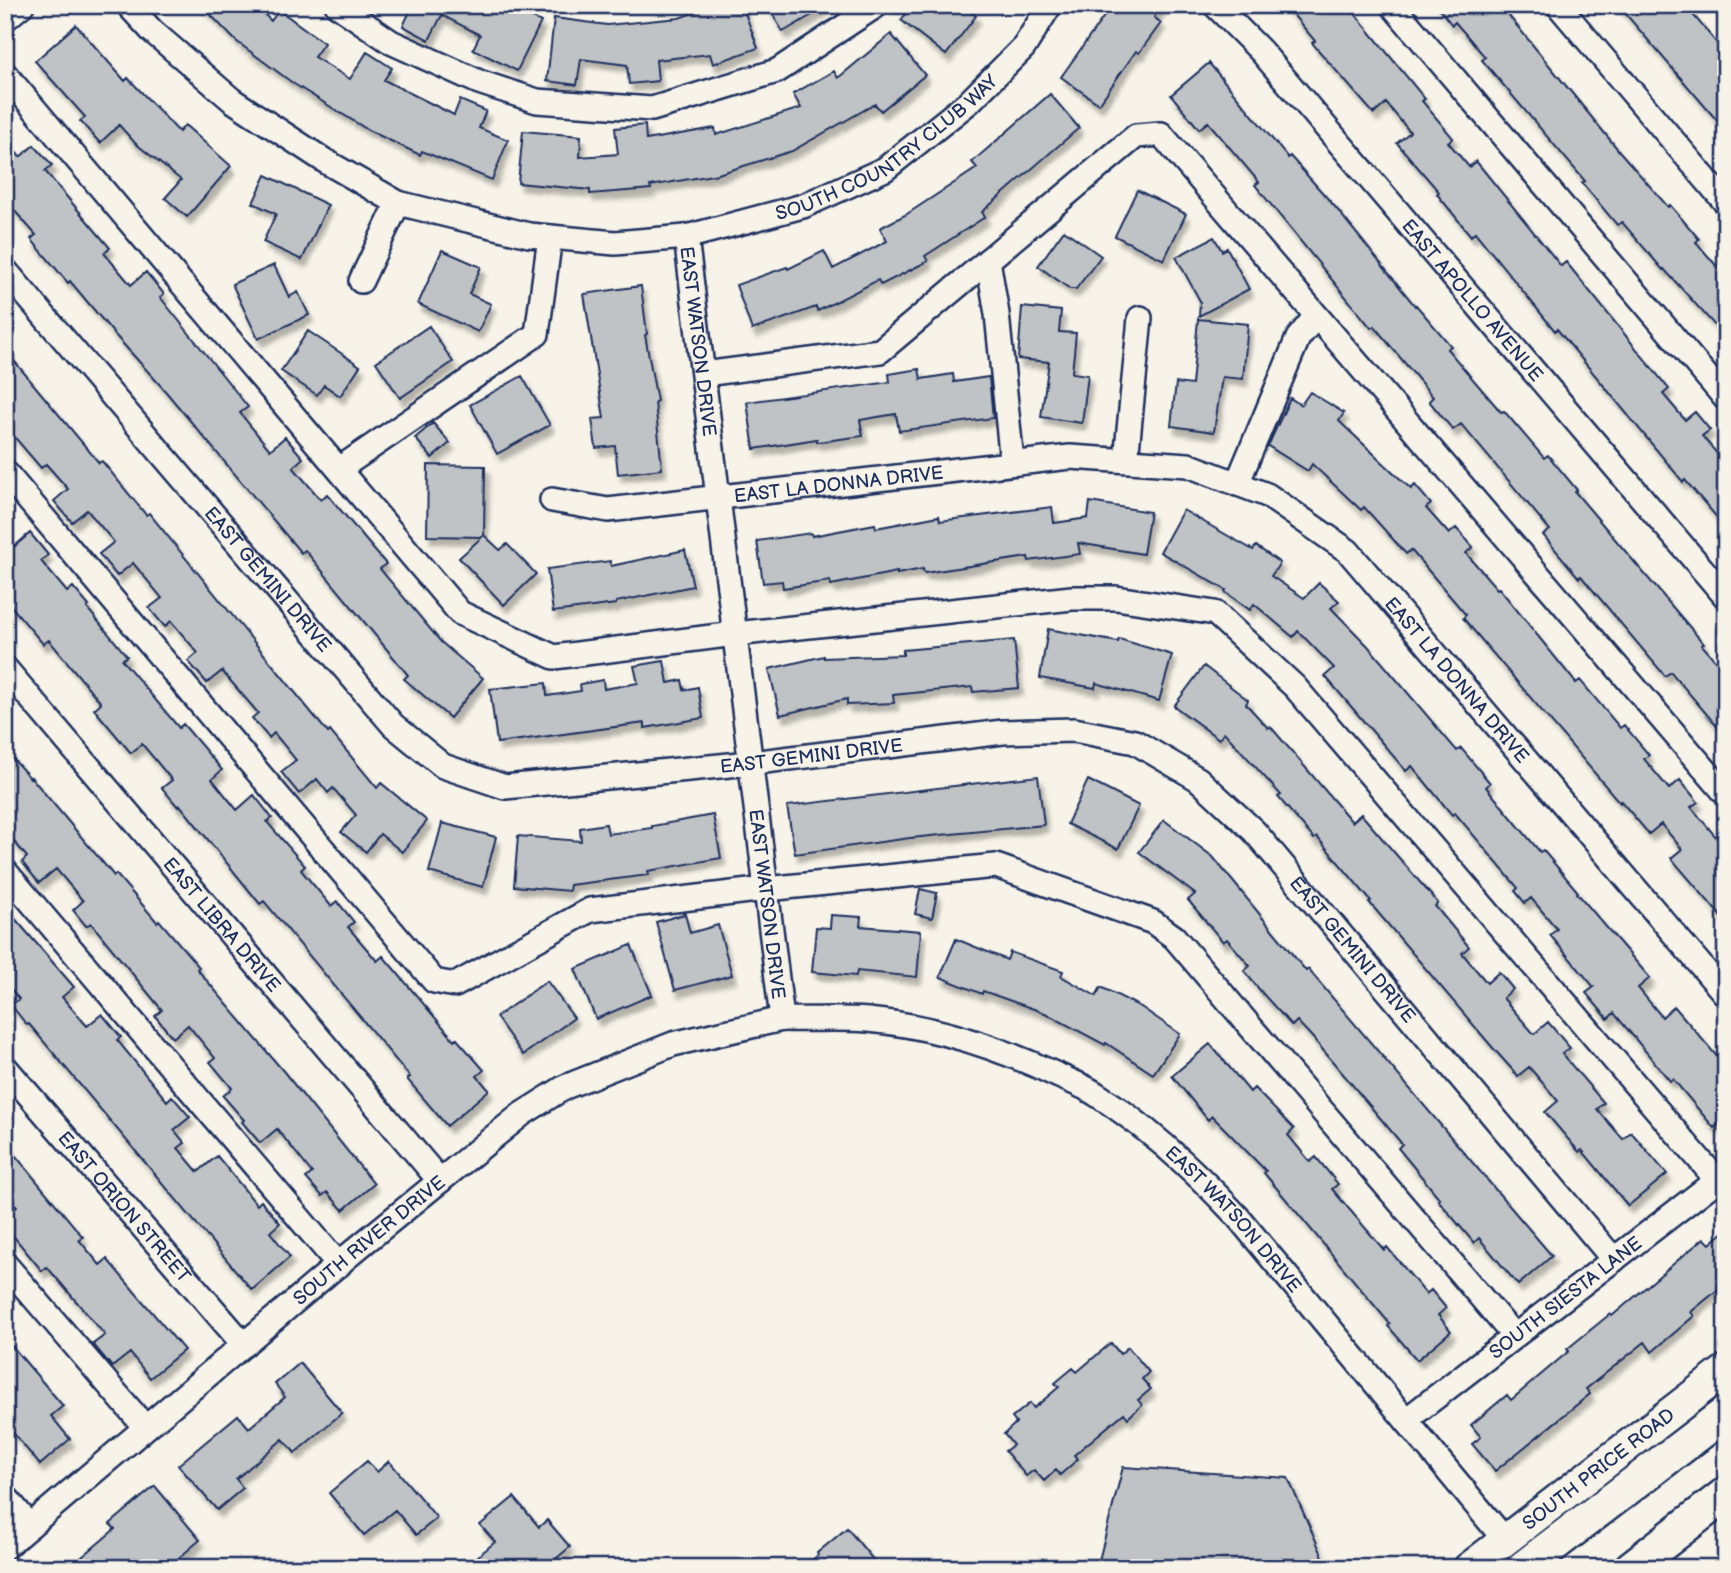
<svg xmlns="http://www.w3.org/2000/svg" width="1731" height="1573" font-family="'Balsamiq Sans',sans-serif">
<defs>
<filter id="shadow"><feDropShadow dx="4" dy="7" stdDeviation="2" flood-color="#0004"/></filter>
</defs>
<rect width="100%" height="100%" fill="#f7f3e8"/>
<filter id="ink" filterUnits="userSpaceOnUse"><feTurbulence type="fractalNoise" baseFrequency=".0143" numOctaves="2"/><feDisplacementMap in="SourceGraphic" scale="14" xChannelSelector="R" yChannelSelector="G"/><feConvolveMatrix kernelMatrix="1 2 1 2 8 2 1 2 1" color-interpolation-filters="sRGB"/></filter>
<g filter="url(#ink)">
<path fill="#c0c3c5" stroke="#1b2f5e" stroke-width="2" filter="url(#shadow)" d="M201 5H255L271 21 279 10 324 43 314 57 350 79 367 52 392 68 384 80 454 115 460 100 486 111 479 128 508 140 492 180 422 151 420 155 368 130 294 84 236 41Z
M413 5H508L541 22 517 71 473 49 480 35 442 15 429 40 403 26Z
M714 5H742L758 48 713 64 710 54 656 60 658 81 629 84 627 65 581 59 577 85 547 81 554 18 607 25 679 18Z
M767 5H829L783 32Z
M913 5H962L976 16 946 55 901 20Z
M1112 5H1163L1154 17 1161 23 1139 53 1136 51 1099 104 1061 77Z
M1285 5H1348L1425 99 1422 101 1453 138 1448 142 1469 167 1476 161 1561 266 1566 262 1669 389 1663 394 1685 420 1695 412 1710 430 1702 436 1726 464V528L1685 480 1683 482 1557 329 1555 331 1475 232 1471 236 1437 194 1439 192 1397 143 1410 132 1386 103 1374 114 1312 43 1315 41Z
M1436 5H1500L1620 152 1668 207 1670 205 1699 239 1696 242 1726 277V338L1664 269 1663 270 1622 222 1617 225 1582 183 1585 181 1482 60 1485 57 1455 22 1452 25Z
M1618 5H1685L1726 54V131Z
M76 25 125 81 128 78 179 132 185 125 231 166 187 217 165 198 181 180 135 143 119 125 100 143 80 121 85 117 35 61Z
M891 34 925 75 881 111 875 104 792 151 718 174 650 186 651 189 590 194V190L518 183 523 131 581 136 580 157 618 154 615 128 645 125 646 140 715 128 716 135 801 108 793 94 834 71 838 78Z
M1209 63 1288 158 1290 156 1336 208 1415 306 1416 305 1451 346 1447 349 1501 412 1504 411 1544 458 1548 455 1577 490 1575 492 1704 644 1702 645 1726 673V737L1671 672 1665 676 1581 576 1579 578 1543 535 1550 530 1461 424 1453 430 1429 401 1433 397 1374 326 1371 328 1255 185 1259 182 1208 122 1199 129 1171 95Z
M1050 94 1079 128 982 212 985 217 925 256 928 261 881 285 878 280 818 311 816 307 752 330 736 285 787 267 788 269 824 251 833 269 887 241 880 228 907 214 977 168 972 162Z
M5 140 20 157 34 145 52 165 45 171 110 248 104 253 131 285 146 272 164 294 160 297 248 407 240 413 270 450 285 437 303 458 293 467 321 500 327 494 386 564 380 569 441 642 483 678 450 718 404 679 408 675 305 550 301 553 161 386 115 335 70 281 68 283 31 239 36 235 5 200Z
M266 175 328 205 302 260 263 242 276 214 253 203Z
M1137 190 1186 214 1164 260 1115 236Z
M1064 230 1101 256 1076 289H1070L1038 266Z
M1214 237 1222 251 1227 248 1249 289 1199 316 1200 301 1176 257Z
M442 250 481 267 469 294 491 304 478 332 418 304Z
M274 265 289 297 298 292 309 315 258 339 232 284Z
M641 286 647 334 645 335 657 401 655 402 662 469 618 474 615 446 596 448 592 419 604 418 584 294Z
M1022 307 1061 311 1059 332 1076 333 1072 373 1088 375 1082 423 1041 417 1049 362 1018 359Z
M1198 319 1248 324 1243 379 1222 377 1214 432 1171 426 1176 383 1192 385Z
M429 326 453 362 400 398 376 362Z
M308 331 360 366 340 396 324 385 317 395 281 371Z
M5 350 99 463 102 461 146 515 149 513 328 733 330 731 377 788 381 783 427 821 402 852 380 834 366 852 341 832 356 815 333 788 328 793 317 779 299 794 281 772 296 760 274 733 269 738 252 718 258 713 222 671 207 683 188 661 198 653 171 621 165 627 149 608 162 598 133 563 117 576 99 554 114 542 87 510 72 522 54 501 68 489 46 464 41 468 5 426Z
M919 369 921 379 953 374 954 382 989 377 993 418 899 431 896 414 860 420 863 436 817 442V439L754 449 747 402 890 382 889 374Z
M522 376 550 425 497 454 470 405Z
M1310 392 1344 413 1339 421 1411 489 1415 485 1431 504 1426 508 1449 534 1456 528 1473 547 1466 553 1497 589 1499 588 1576 683 1580 680 1620 728 1624 725 1649 755 1644 759 1669 789 1680 780 1698 802 1691 807 1726 849V922L1671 858 1682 849 1661 824 1649 834 1621 801 1620 803 1463 618 1466 615 1411 550 1406 554 1364 507 1361 510 1312 464 1308 471 1268 446 1290 398 1301 405Z
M433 423 450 443 432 458 415 438Z
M428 465 485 466 484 535 500 550 507 544 536 574 504 605 459 558 482 537 427 536Z
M1090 502 1150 512 1143 554 1078 543 1080 554 1029 561 1028 557 924 573 923 569 897 574V572L831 585 830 581 783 588 782 581 763 583 757 541 811 533 812 536 875 524 876 528 939 516 940 521 1052 507 1054 523 1088 518Z
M1183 510 1253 550 1256 546 1280 563 1271 576 1304 598 1319 583 1339 601 1331 608 1368 646 1457 751 1461 748 1490 783 1486 787 1540 852 1543 850 1578 892 1577 893 1650 978 1638 988 1662 1017 1674 1006 1726 1067V1118L1714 1128 1673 1079 1670 1081 1614 1013 1608 1019 1586 993 1594 987 1550 935 1557 929 1531 898 1525 903 1515 891 1518 888 1455 813 1452 815 1412 766 1406 771 1325 676 1334 668 1298 631 1293 637 1254 604 1250 610 1225 592 1226 590 1160 552Z
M30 533 48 555 41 561 67 592 73 587 89 606 87 608 127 656 122 660 179 728 183 724 222 770 212 779 237 810 254 795 272 818 267 822 305 866 301 870 331 906 337 901 354 922 348 927 377 961 383 956 454 1040 456 1038 484 1070 477 1076 489 1090 447 1126 407 1079 410 1077 264 901 260 904 180 805 178 807 162 788 172 780 142 744 131 753 94 709 101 703 49 640 43 644 5 599V535L15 546Z
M685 550 693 586 616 602V604L553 612 547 569 610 561 611 566Z
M1048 629 1118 642 1119 639 1172 655 1159 701 1096 683 1095 688 1040 678Z
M1014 640 1019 688 973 692 972 687 893 695 894 703 847 705V699L780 715 769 669 824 656V658L903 655V650Z
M664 661 668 683 682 680 684 690 698 687 703 718 645 728V723L497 743 490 689 546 683 547 696 581 691 580 684 603 680 604 689 638 683 634 666Z
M1204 666 1248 700 1246 704 1268 728 1270 726 1352 822 1361 814 1438 903 1435 906 1469 947 1462 953 1487 983 1499 972 1513 989 1503 998 1534 1034 1548 1022 1570 1048 1562 1054 1604 1103 1597 1109 1623 1139 1631 1132 1667 1174 1628 1206 1582 1150 1579 1152 1545 1112 1558 1101 1529 1067 1518 1076 1493 1048 1369 902 1371 901 1317 837 1314 839 1278 797 1281 795 1224 732 1219 739 1174 706Z
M5 750 30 778 31 777 114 876 116 874 157 922 159 920 199 967 197 969 284 1072 374 1184 343 1210 327 1192 322 1196 306 1178 312 1173 277 1129 260 1143 242 1122 244 1120 223 1096 232 1088 210 1062 215 1058 188 1025 173 1038 155 1016 162 1010 91 923 86 926 73 910 83 901 56 869 39 883 22 862 27 857 5 831Z
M1038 776 1044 825 910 838 795 854 787 806Z
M1088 780 1139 806 1118 849 1067 824Z
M713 815 721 858 648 871 649 875 570 885 569 891 514 886 518 836 581 841 580 828 606 824 608 834 652 828V826Z
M1164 820 1213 857 1306 971 1308 969 1552 1256 1518 1285 1479 1238 1474 1243 1438 1200 1440 1199 1398 1148 1402 1144 1312 1037 1297 1021 1292 1026 1263 994 1244 971 1250 966 1227 939 1223 942 1188 900 1195 894 1139 852Z
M442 823 496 837 483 887 429 872Z
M920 889 937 893 932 918 915 914Z
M5 907 74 987 62 997 87 1026 102 1014 121 1037 117 1040 167 1101 172 1096 190 1117 174 1130 185 1143 178 1148 198 1172 217 1156 257 1205 261 1201 280 1223 270 1232 290 1257 252 1290 29 1024 27 1025 11 1005 19 999 5 982Z
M685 914 690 933 718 925 732 975 675 990 656 922Z
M831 915 861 917 860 926 921 931 917 977 857 971 856 976 812 972 816 927 830 928Z
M956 939 1007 960 1010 952 1063 971 1061 976 1096 996 1101 987 1141 1007 1180 1034 1153 1074 1106 1043 1105 1045 1045 1013 983 991 982 994 940 977Z
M631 945 652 995 596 1019 575 969Z
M547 981 574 1018 523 1055 496 1017Z
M1210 1044 1250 1092 1254 1088 1294 1129 1288 1135 1310 1162 1316 1157 1338 1184 1332 1189 1384 1250 1387 1247 1426 1294 1431 1290 1446 1308 1438 1315 1451 1331 1417 1360 1388 1326 1390 1324 1264 1173 1266 1171 1212 1116 1208 1120 1172 1076Z
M5 1143 83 1237 79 1240 100 1265 107 1259 184 1350 150 1378 130 1353 112 1367 93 1344 105 1335 47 1267 42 1271 5 1226V1216L17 1207 5 1193Z
M1726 1230V1283L1691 1312 1694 1316 1652 1352 1645 1342 1586 1389 1590 1394 1495 1471 1472 1444 1481 1437 1471 1425 1507 1395 1511 1400 1569 1351 1567 1349 1610 1314 1612 1316 1704 1238 1710 1244Z
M5 1338 63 1406 51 1416 70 1439 40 1465 5 1423Z
M1111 1343 1120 1354 1128 1347 1149 1372 1142 1379 1151 1389 1138 1400 1142 1405 1128 1418 1124 1413 1074 1455 1078 1459 1060 1475 1056 1470 1044 1481 1034 1470 1026 1476 1005 1451 1013 1445 1004 1434 1016 1423 1012 1418 1030 1403 1034 1408 1059 1387 1055 1383 1073 1368 1077 1372Z
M300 1363 342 1413 295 1453 283 1439 236 1479 243 1488 217 1510 178 1465 238 1415 249 1428 285 1397 275 1384Z
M367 1461 377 1472 389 1461 437 1518 416 1535 395 1510 364 1535 329 1493Z
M1123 1467 1288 1478 1328 1568H1097Z
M155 1486 200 1540 167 1568H69L115 1529 110 1524Z
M514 1497 539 1527 547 1520 570 1547 545 1568H464L495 1542 480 1525Z
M847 1528 880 1568H803L818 1555 817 1553Z"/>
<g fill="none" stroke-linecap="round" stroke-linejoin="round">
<g stroke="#1b2f5e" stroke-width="28">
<g id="minor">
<path id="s1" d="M128 5 152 31 232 100 325 161 398 203 529 235 615 243 686 237 803 206 885 169 969 102 1024 47 1050 5"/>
<path d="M337 5 391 42 479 82 537 101 652 109 777 71 877 5"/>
<path id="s2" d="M1215 5 1261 51 1726 597"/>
<path d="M1392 5 1726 399"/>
<path d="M1558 5 1726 203"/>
<path d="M5 19 22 5"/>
<path d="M5 74 460 613 554 657 735 634 1072 598H1116L1215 613 1295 687 1717 1180"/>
<path id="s3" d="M686 237 782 1019C810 1020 840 1018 868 1020 934 1026 998 1047 1057 1075 1070 1081 1084 1086 1096 1094 1148 1127 1195 1171 1237 1216L1505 1540"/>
<path d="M988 260 997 314 1012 463"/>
<path id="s4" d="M5 270 393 725 443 766 505 787 750 763 1003 732 1074 730 1135 742 1198 779 1254 831 1614 1260"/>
<path d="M361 281 398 203"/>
<path d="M704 374 880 351 1136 136 1161 134 1726 794"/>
<path d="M1126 460 1140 318"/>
<path d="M339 469 537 334 550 237"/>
<path d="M5 472 434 981 455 985 590 910 766 889 996 866 1153 922 1174 937 1514 1336"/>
<path d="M1237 484 1298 338 1316 316"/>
<path id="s5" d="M552 500 608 510 1070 457 1188 465 1267 495 1348 551 1726 995"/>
<path id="s6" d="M5 668 440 1181"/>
<path d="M5 871 339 1265"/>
<path id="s7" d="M5 1067 244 1345"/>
<path d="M5 1264 145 1427"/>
<path id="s8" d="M1406 1420 1726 1173"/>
<path d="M5 1496 30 1526"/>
<path id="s9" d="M5 1547 360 1246 522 1114 565 1087 673 1044 782 1019"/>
</g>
</g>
<g stroke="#1b2f5e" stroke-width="35">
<g id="major">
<path id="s10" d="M1469 1568 1726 1370"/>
</g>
</g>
<g stroke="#1b2f5e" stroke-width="38">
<path id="highway" d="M1523 1568 1726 1413
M1631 1568 1726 1494"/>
</g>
<use href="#minor" stroke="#f7f3e8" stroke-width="23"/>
<use href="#major" stroke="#f7f3e8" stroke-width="30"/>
<use href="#highway" stroke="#f7f3e8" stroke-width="33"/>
</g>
</g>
<g text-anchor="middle" stroke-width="5" stroke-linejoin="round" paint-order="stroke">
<g font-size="19" fill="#1b2f5e" stroke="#f7f3e8">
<text dy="7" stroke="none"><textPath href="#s1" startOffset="852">SOUTH COUNTRY CLUB WAY</textPath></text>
<text dy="7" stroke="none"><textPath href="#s2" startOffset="392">EAST APOLLO AVENUE</textPath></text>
<text dy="7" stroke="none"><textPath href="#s3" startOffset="105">EAST WATSON DRIVE</textPath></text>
<text dy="7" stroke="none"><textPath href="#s5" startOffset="289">EAST LA DONNA DRIVE</textPath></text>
<text dy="7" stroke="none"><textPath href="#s4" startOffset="406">EAST GEMINI DRIVE</textPath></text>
<text dy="7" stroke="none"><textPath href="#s5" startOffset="992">EAST LA DONNA DRIVE</textPath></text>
<text dy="7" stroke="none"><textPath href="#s4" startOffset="1036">EAST GEMINI DRIVE</textPath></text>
<text dy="7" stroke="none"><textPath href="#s3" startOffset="672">EAST WATSON DRIVE</textPath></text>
<text dy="7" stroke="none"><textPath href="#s6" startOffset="336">EAST LIBRA DRIVE</textPath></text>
<text dy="7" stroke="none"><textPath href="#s4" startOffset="1666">EAST GEMINI DRIVE</textPath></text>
<text dy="7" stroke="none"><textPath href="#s7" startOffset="184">EAST ORION STREET</textPath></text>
<text dy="7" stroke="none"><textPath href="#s3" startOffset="1302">EAST WATSON DRIVE</textPath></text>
<text dy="7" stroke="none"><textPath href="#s9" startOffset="476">SOUTH RIVER DRIVE</textPath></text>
<text dy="7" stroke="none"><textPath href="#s8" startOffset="201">SOUTH SIESTA LANE</textPath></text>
<text dy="7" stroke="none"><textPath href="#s10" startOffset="163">SOUTH PRICE ROAD</textPath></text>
</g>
</g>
<rect width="1731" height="1573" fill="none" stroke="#f7f3e8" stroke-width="28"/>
<rect x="14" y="14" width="1703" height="1545" fill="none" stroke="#1b2f5e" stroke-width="2.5" filter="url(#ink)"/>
</svg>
